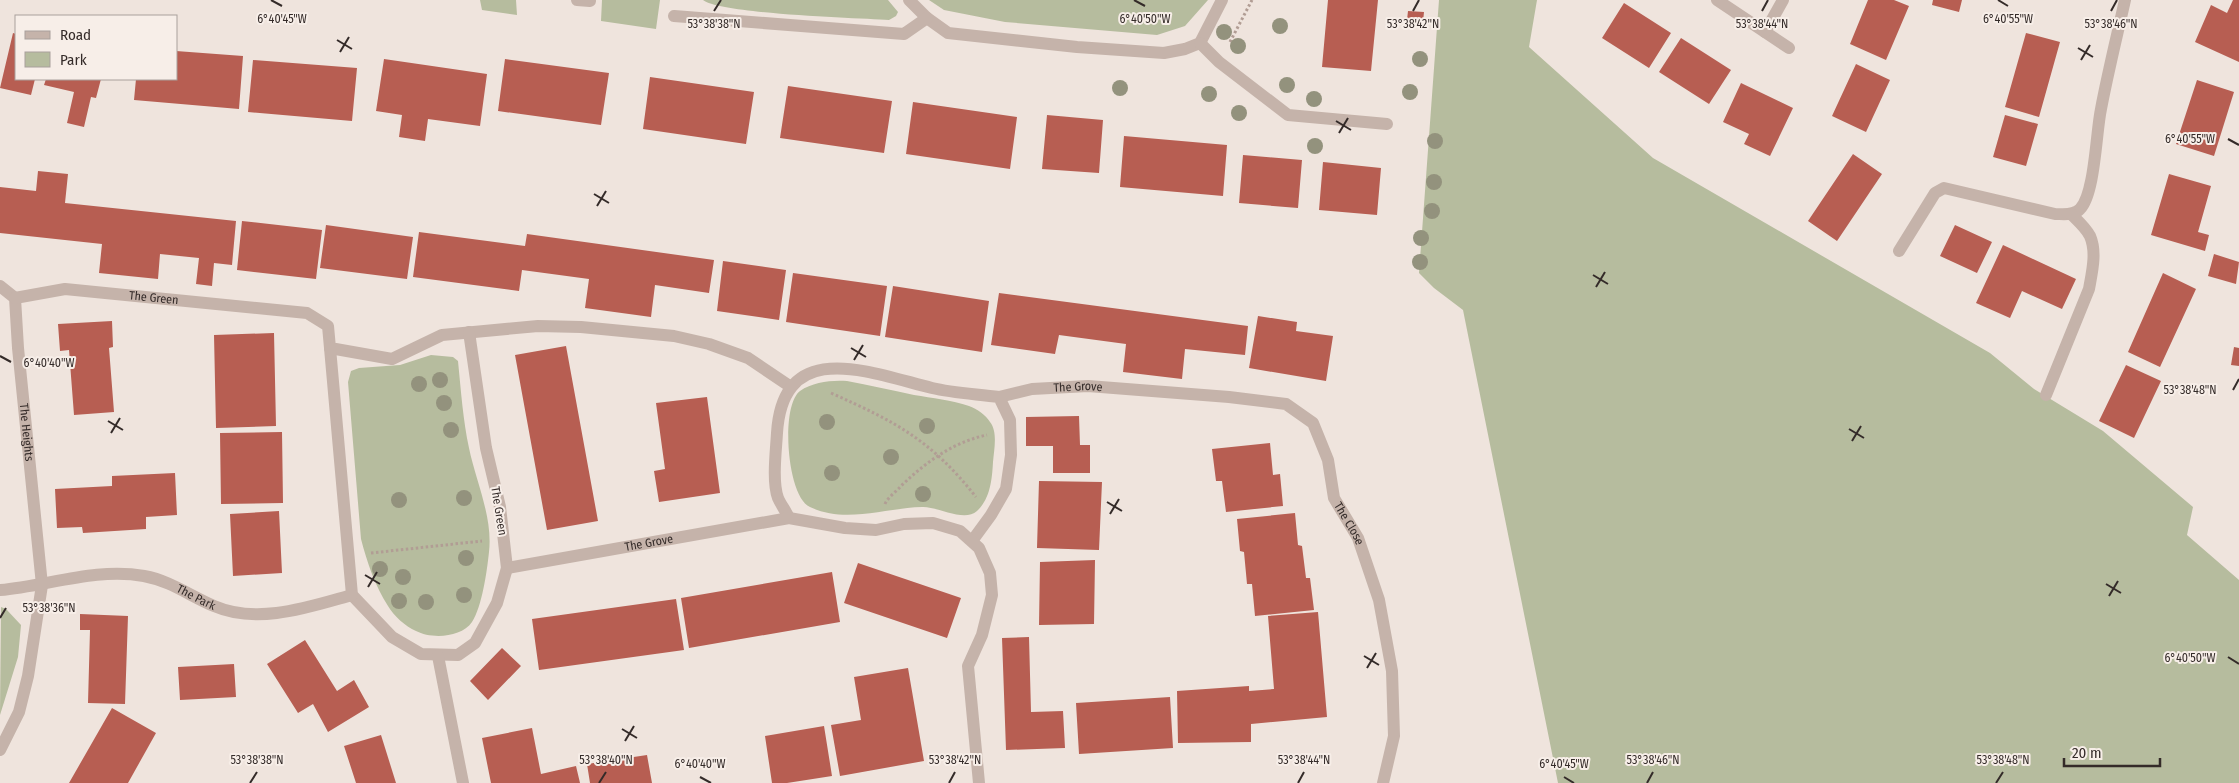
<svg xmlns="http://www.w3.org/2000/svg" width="2239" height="783" font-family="'Fira Sans Condensed',sans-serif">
<rect width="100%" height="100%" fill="#efe4dd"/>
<path fill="#b6bc9e" d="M480 0H516L517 15 482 10Z
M602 0H660L656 29 601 21Z
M703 0H888L898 12 896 16 889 20C857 18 721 14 703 0Z
M929 0H1208L1185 26 1157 35 1005 22 944 10Z
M1439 0H1537L1529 47 1653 158 1990 353 2034 389 2103 431 2193 507 2187 535 2239 580V783H1558L1463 310 1434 288 1419 273Z
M431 355 453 357 458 361C461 391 463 420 469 448 476 482 493 517 489 552 487 571 482 607 472 622 461 638 431 639 416 631 405 626 394 616 388 606 375 586 367 562 361 539L348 382 351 371 359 368 400 365Z
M847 381C869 385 891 390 914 395 932 398 952 400 969 406 977 409 986 415 990 422 998 432 994 450 993 462 992 480 990 499 977 511 964 523 937 506 922 507 885 508 845 524 810 507 787 497 780 406 800 391 813 382 831 380 847 381Z
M1 607 6 609 21 625 18 657 0 715Z"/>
<path fill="#b75e52" d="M1328 0H1378L1371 71 1322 67Z
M1868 0H1894L1909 6 1886 60 1850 44Z
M1933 0H1962L1959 12 1932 5Z
M2233 0H2239V62L2195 42 2211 5 2227 13Z
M1624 3 1671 33 1649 68 1602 38Z
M1408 11 1424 12 1423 22 1407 20Z
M13 33 16 34V79H35L31 95 0 88Z
M2026 33 2060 42 2039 117 2005 107Z
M1681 38 1731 70 1709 104 1659 72Z
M176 51 243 56 239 109 134 100 136 79H176Z
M384 59 487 74 480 126 428 119 425 141 399 137 402 115 376 111Z
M505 59 609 73 601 125 498 111Z
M253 60 357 68 352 121 248 112Z
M1856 64 1890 80 1866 132 1832 116Z
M650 77 754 92 746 144 643 129Z
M46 79H101L96 98 91 97 84 127 67 123 74 92 44 85Z
M2197 80 2234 92 2214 156 2176 144Z
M1741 83 1793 108 1770 156 1744 144 1749 134 1723 122Z
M788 86 892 101 884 153 780 138Z
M913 102 1017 117 1010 169 906 154Z
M1047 115 1103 120 1099 173 1042 169Z
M2005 115 2038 124 2026 166 1993 157Z
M1124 136 1227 145 1223 196 1120 187Z
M1853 154 1882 174 1837 241 1808 221Z
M1243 155 1302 160 1298 208 1239 203Z
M1323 162 1381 168 1377 215 1319 210Z
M38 171 68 174 65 203 236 221 232 265 214 263 212 286 196 284 199 258 160 254 158 279 99 273 102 244 0 233V187L36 191Z
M2169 174 2211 186 2198 232 2209 235 2205 251 2151 235Z
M242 221 322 230 316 279 237 270Z
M326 225 413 237 407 279 320 268Z
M1955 225 1992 242 1977 273 1940 256Z
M419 232 525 246 527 234 714 260 709 293 655 285 651 317 585 308 589 279 522 270 519 291 413 277Z
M2003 245 2076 279 2062 309 2022 291 2010 318 1976 303Z
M2214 254 2239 262 2236 284 2208 276Z
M723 261 786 270 779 320 717 311Z
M793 273 887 286 880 336 786 322Z
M2163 273 2196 289 2160 367 2128 352Z
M893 286 989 301 982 352 885 337Z
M999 293 1248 326 1245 355 1185 349 1182 379 1123 372 1126 344 1059 335 1055 354 991 345Z
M1258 316 1297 322 1296 331 1333 336 1326 381 1249 368Z
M112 321 113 347 109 348 114 412 74 415 69 350 60 351 58 324Z
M274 333 276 426 216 428 214 335Z
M566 346 598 521 547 530 515 355Z
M2234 347 2239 348V366L2231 365Z
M2126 365 2161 381 2134 438 2099 421Z
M707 397 720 493 659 502 654 471 665 469 656 403Z
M1079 416 1080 445H1090V473H1053V446H1026V417Z
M282 432 283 503 221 504 220 433Z
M1270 443 1273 475 1280 474 1283 506 1226 512 1222 481H1216L1212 449Z
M175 473 177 515 146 517V529L83 533 82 527 57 528 55 489 112 486V476Z
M1039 481 1102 482 1099 550 1037 548Z
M279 511 282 573 233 576 230 514Z
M1295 513 1298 545 1302 546 1306 578H1310L1314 610 1255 616 1252 584H1247L1244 552 1240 551 1237 519Z
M1095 560 1094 624 1039 625 1040 562Z
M858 563 961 598 947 638 844 603Z
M832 572 840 622 689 648 681 598Z
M676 599 684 650 539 670 532 619Z
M1318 612 1327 717 1251 724V742L1178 743 1177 691 1249 686V691L1274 689 1268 616Z
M80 614 128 616 125 704 88 703 90 630H80Z
M1029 637 1031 712 1063 711 1065 748 1006 750 1002 638Z
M305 640 337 691 354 680 369 707 328 732 313 704 298 713 267 664Z
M502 648 521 666 488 700 470 681Z
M234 664 236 697 180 700 178 667Z
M908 668 924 761 840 776 831 725 861 720 854 677Z
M1170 697 1173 748 1079 754 1076 703Z
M112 708 156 733 128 783H69Z
M824 726 832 776 787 783H772L765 736Z
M532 728 541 774 576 766 580 783H491L482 738Z
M381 735 396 783H356L344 746Z
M647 755 652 783H590L587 764Z"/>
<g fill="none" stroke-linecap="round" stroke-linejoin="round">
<path stroke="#b19d94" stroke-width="3" stroke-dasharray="2.5 2.5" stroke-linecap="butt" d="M1230 42 1252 0
M831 393C896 422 931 440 976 497
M885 504C888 497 896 492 901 486 926 462 953 442 987 435
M371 553 482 541"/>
<g stroke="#c5b3aa" stroke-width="12">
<path d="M577 0 590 1"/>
<path d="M909 0 927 18 948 33 1077 47 1164 53 1185 49 1200 43 1222 0"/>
<path d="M1717 0 1789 48"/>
<path d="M674 16 904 34 927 18"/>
<path d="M1765 32 1783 0"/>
<path d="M1200 43 1219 62 1288 115 1387 124"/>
<path d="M1899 251 1935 193 1944 188 2055 214C2063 214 2074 216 2080 209 2095 194 2096 132 2101 109 2108 72 2117 36 2125 0"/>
<path id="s1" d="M0 286 15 298 18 348 42 585 28 676 19 712 0 750"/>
<path id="s2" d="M15 298 65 289 307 313 328 326 330 348 392 359 442 335 538 326 581 327 674 336 709 344 748 358 791 387"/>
<path d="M330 348 352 595 392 637 421 654 458 655 475 643 497 603 507 568 500 507 486 448 469 332"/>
<path d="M2046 395 2089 289C2092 272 2097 252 2090 236 2086 228 2077 220 2071 214"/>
<path id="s3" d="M999 397 1032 389 1088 386 1229 397 1286 404 1313 423 1328 460 1334 498 1358 538 1379 600 1392 671 1394 736 1383 783"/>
<path d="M789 518C786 511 781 505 778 498 772 482 776 451 777 433 783 336 871 373 932 388 953 393 977 394 999 397L1010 420 1011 455 1006 489 991 515 972 541"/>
<path id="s4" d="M507 568 789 518 845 528 876 530 904 524 933 523 960 531 979 548 990 573 992 595 982 635 968 666 979 783"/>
<path id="s5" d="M0 590C47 586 97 567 144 576 171 581 190 596 214 606 258 625 309 607 352 595"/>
<path d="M438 656 463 783"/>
</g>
</g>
<g fill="#93927d">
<circle cx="1280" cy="26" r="8"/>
<circle cx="1224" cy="32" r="8"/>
<circle cx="1238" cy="46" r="8"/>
<circle cx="1420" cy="59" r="8"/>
<circle cx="1287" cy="85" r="8"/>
<circle cx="1120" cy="88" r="8"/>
<circle cx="1410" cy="92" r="8"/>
<circle cx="1209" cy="94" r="8"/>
<circle cx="1314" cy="99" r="8"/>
<circle cx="1239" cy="113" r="8"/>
<circle cx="1435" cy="141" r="8"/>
<circle cx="1315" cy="146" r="8"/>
<circle cx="1434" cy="182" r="8"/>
<circle cx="1432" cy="211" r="8"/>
<circle cx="1421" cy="238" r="8"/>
<circle cx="1420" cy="262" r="8"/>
<circle cx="440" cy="380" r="8"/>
<circle cx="419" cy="384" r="8"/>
<circle cx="444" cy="403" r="8"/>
<circle cx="827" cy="422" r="8"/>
<circle cx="927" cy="426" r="8"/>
<circle cx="451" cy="430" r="8"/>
<circle cx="891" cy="457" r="8"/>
<circle cx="832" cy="473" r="8"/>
<circle cx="923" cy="494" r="8"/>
<circle cx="464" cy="498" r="8"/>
<circle cx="399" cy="500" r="8"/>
<circle cx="466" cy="558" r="8"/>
<circle cx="380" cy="569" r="8"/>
<circle cx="403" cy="577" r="8"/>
<circle cx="464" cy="595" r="8"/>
<circle cx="399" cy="601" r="8"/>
<circle cx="426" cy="602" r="8"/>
</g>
<path fill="none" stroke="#342b29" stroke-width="2" d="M271 0 282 6M1134 0 1145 6M1998 0 2008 6M714 11 721 0M1413 11 1419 0M1762 11 1768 0M2111 11 2117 0M337 40 352 49M2078 48 2093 57M340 52 349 37M2081 60 2090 45M1336 121 1351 130M1339 133 1348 118M2228 139 2239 145M594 194 609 203M597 206 606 191M1593 275 1608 284M1596 287 1605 272M851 348 866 357M0 356 11 362M854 360 863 345M2233 390 2239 379M108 421 123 430M1849 429 1864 438M111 433 120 418M1852 441 1861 426M1107 502 1122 511M1110 514 1119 499M365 575 380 584M2106 584 2121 593M368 587 377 572M2109 596 2118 581M0 618 6 608M1364 656 1379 665M2228 657 2239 664M1367 668 1376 653M622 729 637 738M625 741 634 726M700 777 711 783M1564 777 1574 783M250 783 257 772M599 783 606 772M949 783 955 772M1298 783 1304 772M1647 783 1653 772M1996 783 2003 772"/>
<g text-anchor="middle" stroke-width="4" stroke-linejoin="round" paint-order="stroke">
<g font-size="12" fill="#342b29" stroke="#f7eee8">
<text dy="4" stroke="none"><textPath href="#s2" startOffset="140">The Green</textPath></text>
<text dy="4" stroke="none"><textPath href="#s3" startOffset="80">The Grove</textPath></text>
<text dy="4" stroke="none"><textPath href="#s1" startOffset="154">The Heights</textPath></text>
<text transform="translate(499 511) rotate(81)" y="4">The Green</text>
<text dy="4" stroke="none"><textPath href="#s3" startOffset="430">The Close</textPath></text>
<text dy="4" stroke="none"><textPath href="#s4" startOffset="144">The Grove</textPath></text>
<text dy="4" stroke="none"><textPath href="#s5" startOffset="202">The Park</textPath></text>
</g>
</g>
<g font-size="12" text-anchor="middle" fill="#342b29" stroke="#f7eee8" stroke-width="4" stroke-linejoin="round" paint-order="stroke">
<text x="282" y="23">6°40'45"W</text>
<text x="1145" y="23">6°40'50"W</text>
<text x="2008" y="23">6°40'55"W</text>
<text x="714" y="28">53°38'38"N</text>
<text x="1413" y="28">53°38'42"N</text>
<text x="1762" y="28">53°38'44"N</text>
<text x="2111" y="28">53°38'46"N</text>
<text x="2190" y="143">6°40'55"W</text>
<text x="49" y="367">6°40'40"W</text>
<text x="2190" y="394">53°38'48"N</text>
<text x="49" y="612">53°38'36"N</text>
<text x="2190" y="662">6°40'50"W</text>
<text x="257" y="764">53°38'38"N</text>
<text x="606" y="764">53°38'40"N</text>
<text x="955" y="764">53°38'42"N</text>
<text x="1304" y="764">53°38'44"N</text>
<text x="1653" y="764">53°38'46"N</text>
<text x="2003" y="764">53°38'48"N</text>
<text x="700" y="768">6°40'40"W</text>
<text x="1564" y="768">6°40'45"W</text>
</g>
<rect x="15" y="15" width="162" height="65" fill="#f7eee8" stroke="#a9a09c"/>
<rect x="25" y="31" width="25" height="8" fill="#c5b3aa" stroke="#a9a09c"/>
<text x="60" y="40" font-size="15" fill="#342b29">Road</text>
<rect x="25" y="52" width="25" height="15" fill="#b6bc9e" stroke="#a9a09c"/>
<text x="60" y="65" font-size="15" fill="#342b29">Park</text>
<path d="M2064 758v8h96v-8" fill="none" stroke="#342b29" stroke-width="2.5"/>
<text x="2072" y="758" font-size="15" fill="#342b29" stroke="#f7eee8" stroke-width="4" paint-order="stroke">20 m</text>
</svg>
